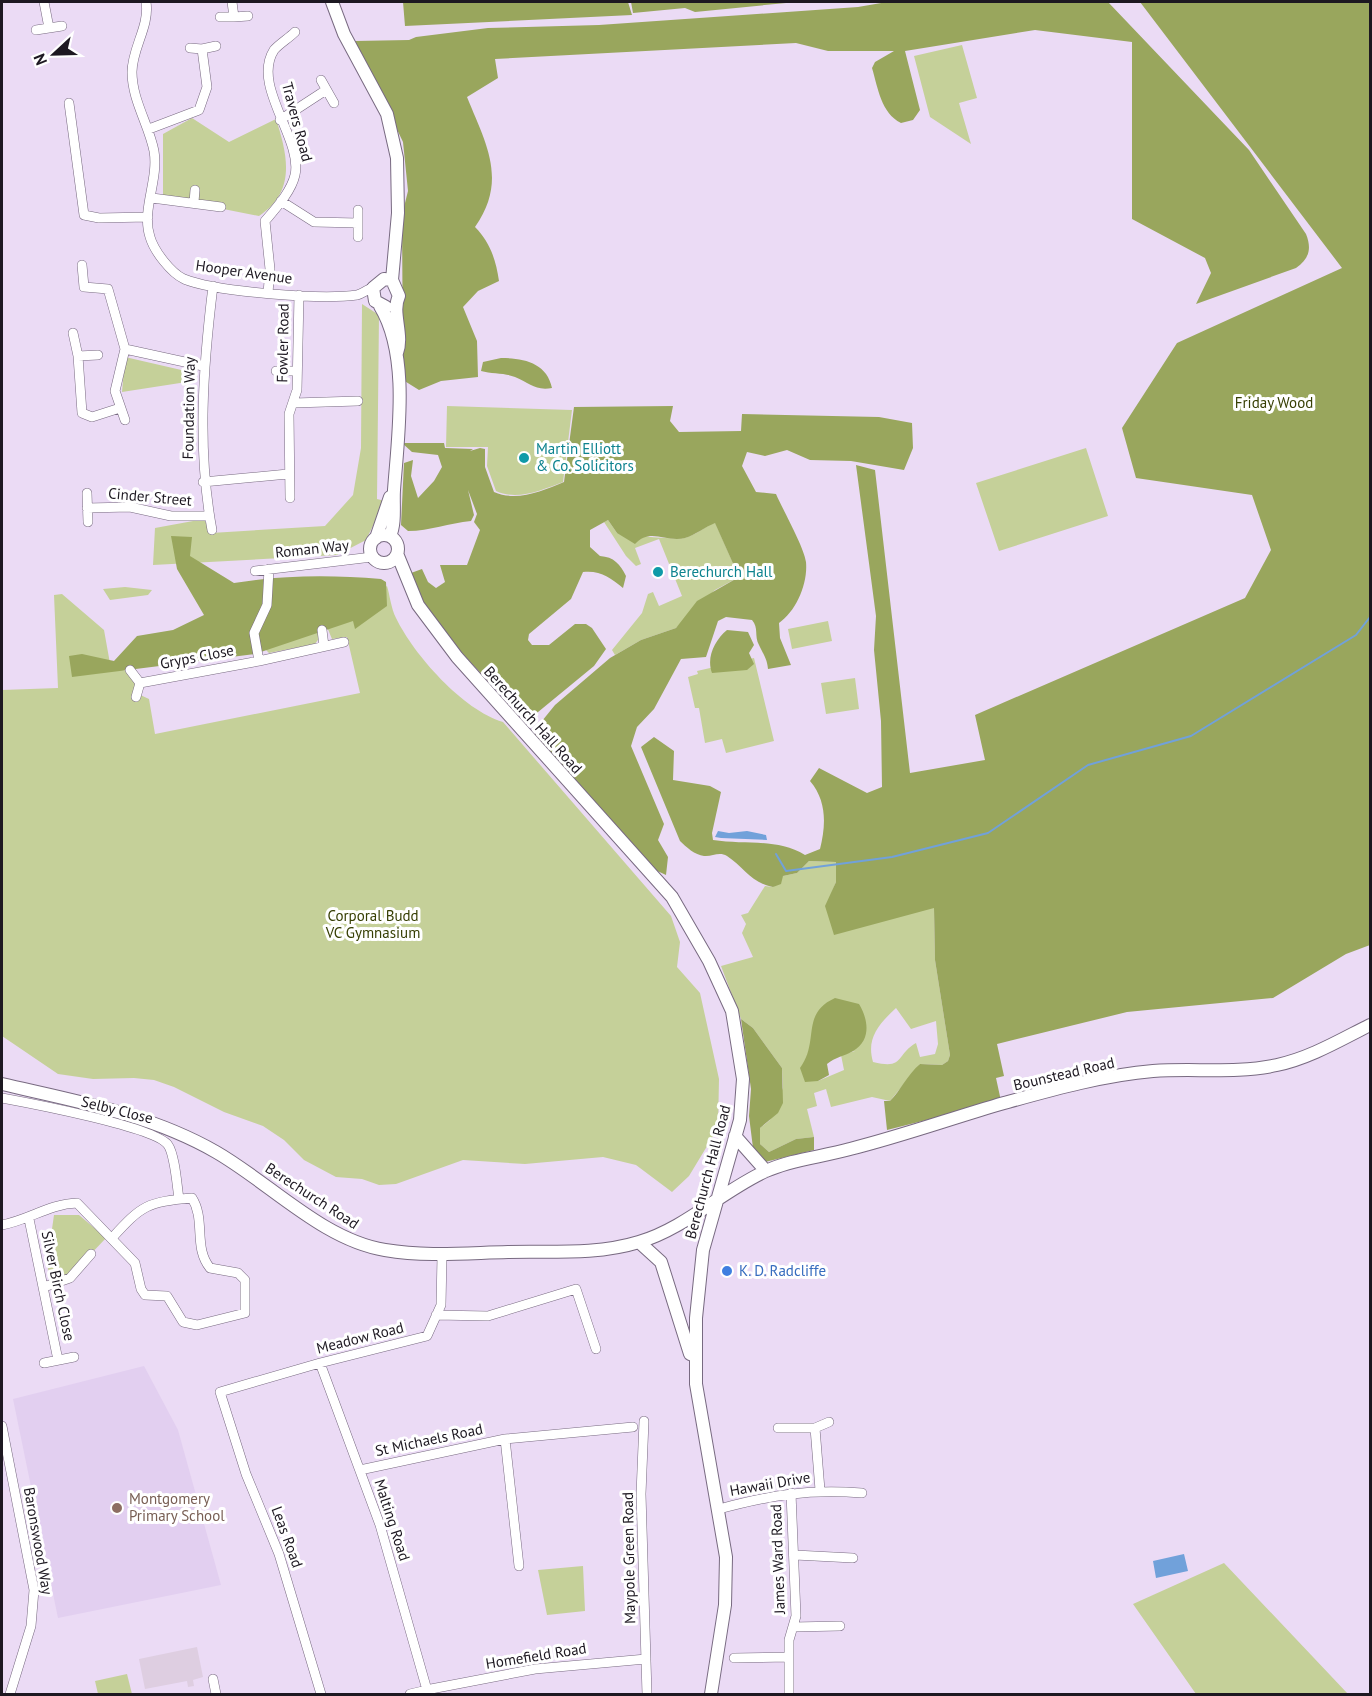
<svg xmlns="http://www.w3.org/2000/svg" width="1372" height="1696" font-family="'PT Sans',sans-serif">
<rect width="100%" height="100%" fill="#ebdbf5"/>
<path fill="#decee1" d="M197 1647 203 1677 193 1680 194 1686 188 1687 187 1681 145 1689 139 1659Z"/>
<path fill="#e2cff0" d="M144 1366 178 1430 221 1585 58 1618 13 1399Z"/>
<path fill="#c5d099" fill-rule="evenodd" d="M962 45 977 98 959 103 971 144 930 117 914 56Z
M192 118 229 142 276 119C288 156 296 192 259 216L163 197V134Z
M362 304 379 315 377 499 385 501 366 540 337 555 153 565 155 528 204 519 211 533 325 526 353 495 361 448Z
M125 357 190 372 193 381 122 392Z
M447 406 572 410 563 482C542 490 517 501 496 491L487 466 488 447H446Z
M1086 448 1108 516 999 551 976 483Z
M608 520 617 533C628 535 675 540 684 538 694 536 705 527 715 522L739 577 715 590 676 628 641 640 615 655 612 650 642 613 648 594 653 592 659 606 682 596 659 539 635 548 641 564 636 566 626 556 604 522Z
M387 586C390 596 391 608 396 618 414 655 463 710 503 722L671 916 680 942 677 967 700 993 719 1079 718 1128 689 1176 672 1192 636 1165 603 1157 525 1164 463 1160 396 1184 379 1185 362 1179 336 1177 304 1160 284 1140 263 1126 224 1112 174 1087 154 1080 134 1078 93 1079 58 1074 2 1036V690L58 688 54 595 62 594 104 630 111 669 130 671 137 677 136 693 149 699 155 734 360 693 347 637 332 639 327 627 315 644 269 653 264 648 355 609Z
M125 587 152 590 148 595 110 600 103 589Z
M828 621 832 641 792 649 788 629Z
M754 658 774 741 726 753 722 739 705 743 699 708H695L688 677 698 674 697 671Z
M855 678 859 709 826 714 821 683Z
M809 861 836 862V882L832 892 934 908 935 960 950 1055 948 1061 942 1065 920 1064 890 1101 872 1097 831 1107 826 1089 814 1093 817 1106 807 1109 814 1137 796 1139 769 1152 760 1144V1128L770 1120 783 1088 782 1068 753 1028 741 1019 721 966 753 957 742 933 746 924 741 915 748 913 765 886 773 887 783 876 797 873ZM896 1008 911 1029 936 1021 938 1044 935 1054 920 1057 916 1043C895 1055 905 1070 873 1062 866 1038 879 1024 896 1008ZM855 1051 841 1055 844 1070 818 1081 801 1068 808 1058Z
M54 1215H79L106 1238 69 1277 51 1282 41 1236 52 1229Z
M1224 1563 1348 1694H1196L1133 1604Z
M583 1566 585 1611 547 1615 538 1570Z
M127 1674 132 1694H98L95 1681Z"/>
<path fill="#99a65d" d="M403 2H628L632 15 405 26Z
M631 2H785L786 3 695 12 685 8 633 13Z
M887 2H1108L1249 150 1306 234C1312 249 1309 259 1296 268L1196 304 1211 273 1205 258 1132 219V42L1035 30 905 51 920 110 913 120 901 123C881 113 878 88 872 68L875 62 894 51H828L796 43 495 59 498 78 467 97C486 144 508 180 475 227 490 242 496 260 499 281L478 291 463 307 477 341 478 377 441 381 419 390 403 380 402 215 408 191 403 142 355 41 409 40 416 37 488 28 599 25 858 7Z
M1140 2H1370V945L1346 954 1273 998 1127 1012 997 1044 1004 1076 996 1078 1001 1101 887 1130 884 1101H890C901 1090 907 1075 920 1064L942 1065 948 1061 950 1055 935 960 934 908 834 935 825 906 836 882V862L809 861 797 873 783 876 781 884 773 887C751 883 744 867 727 856 719 851 712 857 704 856 695 855 686 847 680 841L641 747 654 737 674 751 673 780 710 786 721 792 712 833 713 840C745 845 777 838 805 855L820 849C826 825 827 801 810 781L819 768 867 793 882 787 881 721 874 650 876 616 856 465 875 470 910 773 985 760 975 715 1245 598 1271 550 1252 495 1136 478 1122 428 1177 343 1342 268Z
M501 358C524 358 547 363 552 388 535 391 530 383 515 377 506 373 492 374 481 371L483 362Z
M673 406 670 421 679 432 741 431 742 414 879 417 912 423 913 448 904 470 851 461 810 460 787 450 765 456 747 452 742 466 756 492 776 494C783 510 804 547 806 562 808 584 796 611 779 623L780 638 791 665 768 669C767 658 763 654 759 645 754 636 759 628 752 620L726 617 718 621 706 657 681 659 654 709 637 727 631 746 664 824 658 840 668 857 666 875 653 869 535 735 542 721 555 705 610 658 641 640 676 628 697 601 739 577 715 523C705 527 695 535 685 538 666 543 650 527 635 544L617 533 608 520 590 530V547L600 556C614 557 620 564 626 576L623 588C611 578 600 570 583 572L571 599 529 634 528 640 532 645H549L575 624H586L592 628 606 649 594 666 532 717H522L443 633 423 604 411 573 422 569 428 582 436 588 445 582 440 565H467L480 530 474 522 477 514 468 490 474 515 471 521C449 523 430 531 408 531L401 525 404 463 413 460 411 476 418 498 434 481 442 467 438 455 412 452 402 443H444L445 448 473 449 470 451 480 448 485 449V467L494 492C517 502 542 491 564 482L574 407Z
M171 536 192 537 190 556 234 583C284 575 331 575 381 579L386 582 387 606 355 629 353 621 255 654 72 677 69 656 82 654 114 661 137 636 173 630 204 615 177 569Z
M727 630 748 632 754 645 749 653 754 664 747 670 712 673C706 657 715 640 727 630Z
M835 998 859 1004C868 1019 872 1040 853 1051 845 1056 835 1057 827 1064L829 1075 818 1081 805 1082 800 1068C820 1041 800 1014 835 998Z
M741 1019 753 1028 782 1068 783 1103 778 1113 760 1128V1144L769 1152 796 1139 814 1137V1150L765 1162 754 1156 749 1116 751 1089Z"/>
<path fill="#71a1da" d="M718 831 729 833 747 831 766 835 767 840 721 838 715 837Z
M1184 1554 1188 1571 1156 1578 1153 1561Z"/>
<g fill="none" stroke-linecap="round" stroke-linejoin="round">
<path stroke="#71a1da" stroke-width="2" d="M776 854 786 871 892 857 988 833 1088 765 1191 736 1356 635 1370 617"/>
<g stroke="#786a81" stroke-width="10">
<path id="street" d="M44 2 49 28 62 26
M146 2C150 26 132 48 132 72 132 100 149 125 154 151 159 180 141 210 150 237 154 251 171 273 184 279 216 292 321 300 357 295 362 294 367 289 373 288
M220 17H234L232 2
M234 17 248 16
M36 30 49 28
M190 48 202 49
M321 80 334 103
M69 103 84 215 99 218 148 217
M280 120 326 90
M149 129 199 110 207 87 202 49 216 46
M152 198 221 207
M281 201 314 222 358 223V237
M194 202 195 190
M358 223V210
M82 265 84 287 108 289 125 349 203 366
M268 293 270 269 265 221C276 208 291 192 295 175 303 139 251 86 274 50 279 44 289 38 295 32
M73 333 78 356
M125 349 115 391 125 420
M98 355 78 356 82 413 92 417 120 408
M276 371H295
M294 403 358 401
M203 482 288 474
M87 493 88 522
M290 498 289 414 297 390 299 295
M87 508 130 507 171 516H209
M212 530C197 449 203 367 213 286
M255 571 372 557
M322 630 324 646
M259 661 344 642
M130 670 140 683 259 661 254 633 267 605 269 569
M136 697 140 683
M2 1098C29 1103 156 1127 168 1145 175 1155 177 1186 179 1199
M29 1219 58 1360
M2 1225C29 1220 49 1204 77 1203L135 1263 141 1289 145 1295 167 1296 183 1322 197 1325 245 1313V1280L238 1273 210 1268C193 1247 206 1220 192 1198 147 1202 142 1205 112 1238
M44 1287 70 1278 91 1254
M436 1315 488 1316 576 1289 596 1349
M44 1363 74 1357
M320 1363 380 1525 427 1690 410 1694
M644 1421 641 1494 647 1694
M2 1426 34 1590 31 1626 10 1694
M778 1428H815
M505 1439 519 1566
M360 1470 505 1439 633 1427
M820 1490 815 1428 829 1422
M719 1509C771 1495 808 1489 862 1493
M795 1555 853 1558
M793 1627 840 1626
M734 1658 788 1657
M213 1679 216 1694
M431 1689 535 1669 646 1659
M321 1694 279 1554 246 1474 220 1392 320 1363 427 1336 441 1305 442 1256
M789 1694V1640L796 1616 791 1493"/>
</g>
<g stroke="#786a81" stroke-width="14">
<path id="secondary" d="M332 2 344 34 387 114 397 158 398 213 392 280 399 296C391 312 404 335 397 353
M380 306C410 355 398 435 394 490 393 504 396 523 390 536
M386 307 375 301 373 288 384 279 392 280
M370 549a14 14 0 1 1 28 0a14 14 0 1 1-28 0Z
M376 538 390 497
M398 556 418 605 457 657 672 897 709 961 732 1011 743 1079 740 1120 703 1250 696 1318V1384L726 1557 725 1605 711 1694
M2 1084C75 1101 150 1114 216 1152 270 1183 323 1240 385 1250 427 1257 466 1253 508 1252 551 1251 597 1255 639 1242 686 1228 722 1191 766 1171 792 1159 822 1157 850 1149 902 1136 952 1118 1004 1103 1051 1090 1104 1075 1153 1071 1195 1068 1236 1074 1277 1065 1310 1058 1340 1040 1370 1025
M735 1136 766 1171
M639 1242 661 1262 690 1354 695 1356"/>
</g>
<use href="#street" stroke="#fff" stroke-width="9"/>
<use href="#secondary" stroke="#fff" stroke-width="12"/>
</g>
<g fill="#0f9aa8" stroke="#fff" stroke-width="2">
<circle cx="524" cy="458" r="6"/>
<circle cx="658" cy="572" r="6"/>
</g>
<circle fill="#3f7fe0" stroke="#fff" stroke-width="2" cx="727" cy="1271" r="6"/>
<circle fill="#8d6e63" stroke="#fff" stroke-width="2" cx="117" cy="1508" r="6"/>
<g text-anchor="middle" stroke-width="6" stroke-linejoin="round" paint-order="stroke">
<g font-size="15" fill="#1d1821" stroke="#fff">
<text transform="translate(297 122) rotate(75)" y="5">Travers Road</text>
<text transform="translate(244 272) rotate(8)" y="5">Hooper Avenue</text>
<text transform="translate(283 343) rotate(-89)" y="5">Fowler Road</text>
<text transform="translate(189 408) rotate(-89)" y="5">Foundation Way</text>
<text transform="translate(150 497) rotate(5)" y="5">Cinder Street</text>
<text transform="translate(312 549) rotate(-6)" y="5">Roman Way</text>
<text transform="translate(197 657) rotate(-11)" y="5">Gryps Close</text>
<text transform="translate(533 720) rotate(48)" y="5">Berechurch Hall Road</text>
<text transform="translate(1064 1074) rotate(-13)" y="5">Bounstead Road</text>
<text transform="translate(117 1110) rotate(14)" y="5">Selby Close</text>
<text transform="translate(708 1172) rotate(-75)" y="5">Berechurch Hall Road</text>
<text transform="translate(312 1196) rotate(33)" y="5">Berechurch Road</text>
<text transform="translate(58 1286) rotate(78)" y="5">Silver Birch Close</text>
<text transform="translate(360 1338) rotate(-14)" y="5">Meadow Road</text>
<text transform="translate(429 1440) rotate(-12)" y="5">St Michaels Road</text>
<text transform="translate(770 1484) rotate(-10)" y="5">Hawaii Drive</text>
<text transform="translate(392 1520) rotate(72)" y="5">Malting Road</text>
<text transform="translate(287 1537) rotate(70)" y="5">Leas Road</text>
<text transform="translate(38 1541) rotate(80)" y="5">Baronswood Way</text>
<text transform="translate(629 1558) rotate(-91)" y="5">Maypole Green Road</text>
<text transform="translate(778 1559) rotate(-92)" y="5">James Ward Road</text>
<text transform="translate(536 1656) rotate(-9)" y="5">Homefield Road</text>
</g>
<g font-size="15" fill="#373f04" stroke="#fff">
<text x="1274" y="408">Friday Wood</text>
<text x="373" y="921">Corporal Budd<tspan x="373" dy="17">VC Gymnasium</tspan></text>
</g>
<g font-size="15" fill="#0d838f" stroke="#fff" text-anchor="start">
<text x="536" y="454">Martin Elliott<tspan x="536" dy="17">&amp; Co. Solicitors</tspan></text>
<text x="670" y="577">Berechurch Hall</text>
</g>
<g font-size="15" fill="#366cbe" stroke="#fff" text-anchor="start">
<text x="739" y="1276">K. D. Radcliffe</text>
</g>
<g font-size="15" fill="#785e54" stroke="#fff" text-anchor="start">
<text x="129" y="1504">Montgomery<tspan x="129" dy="17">Primary School</tspan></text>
</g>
</g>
<rect width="1372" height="1696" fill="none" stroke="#1d1821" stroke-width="6"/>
<g transform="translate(54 54) rotate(248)" stroke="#ffffff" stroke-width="4.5" paint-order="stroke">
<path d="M0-4.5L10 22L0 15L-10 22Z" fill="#1d1821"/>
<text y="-9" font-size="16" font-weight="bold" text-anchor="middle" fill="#1d1821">N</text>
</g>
</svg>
